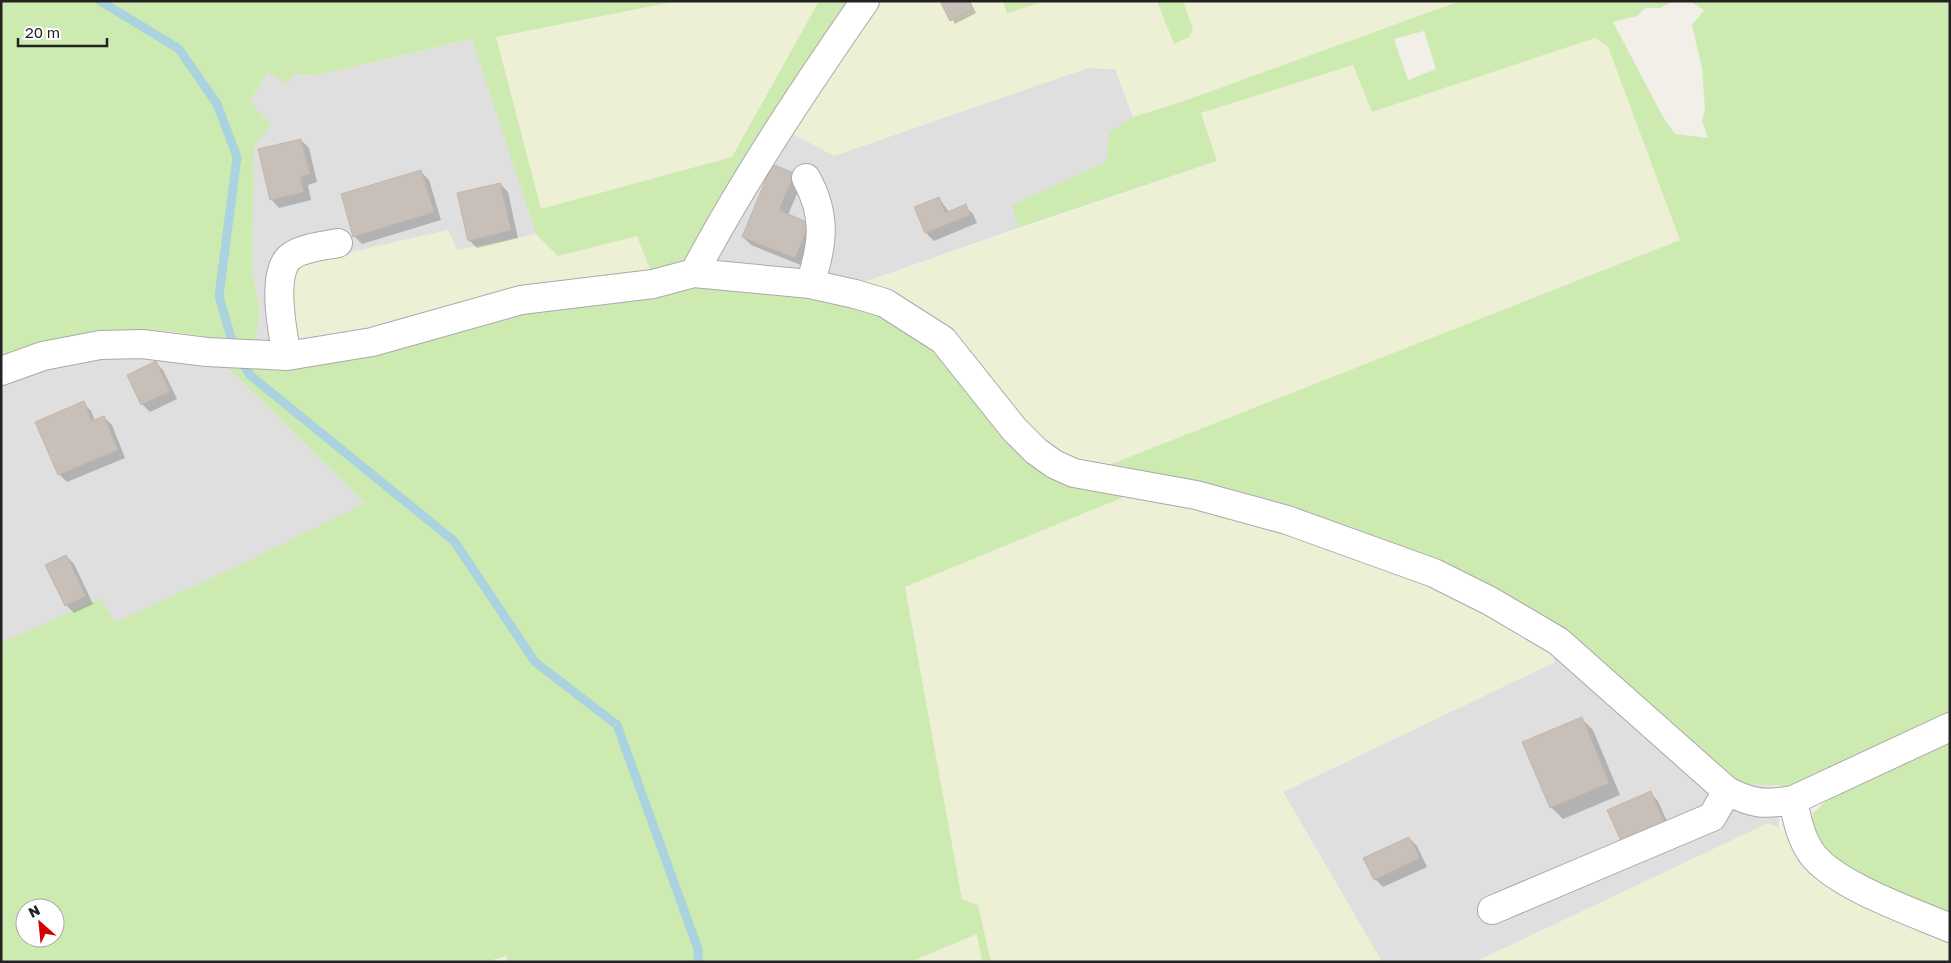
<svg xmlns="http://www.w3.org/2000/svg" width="1951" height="963" font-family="'Golos Text',sans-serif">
<rect width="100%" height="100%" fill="#f2efe9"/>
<path fill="#e0dfdf" d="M473 39 536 234 558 256 251 364 260 312 252 273 254 146 250 101 268 72 314 76Z
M1088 68 1115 69 1133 117 1109 132 1106 162 1013 205 1018 228 859 284 706 281 776 124Z
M123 330 162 332 213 339 227 367 366 503 246 562 116 623 1 643V363L83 337Z
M1551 651 1748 784 1778 787 1779 828 1768 824 1475 962H1382L1283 792 1555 662Z"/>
<path fill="#eef0d5" d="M678 1H819L732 157 541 209 495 37Z
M871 1H1003L1008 14 1044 1H1157L1174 43 1193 30 1183 1H1460L1184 101 1133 117 1115 69 1088 68 834 156 787 131Z
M1595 38 1608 47 1680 240 1101 468 1079 462 1043 444 859 284 1216 162 1200 113 1353 65 1373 112Z
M448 230 457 250 536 234 558 256 637 236 653 277 349 338 297 342 286 285 298 264Z
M1136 492 1202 504 1420 576 1551 651 1555 662 1283 792 1382 962H991L978 905 962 899 905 587Z
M1768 823 1779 828 1800 850 1950 932V962H1475Z
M977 933 982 962H910Z"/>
<path fill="#cdebb0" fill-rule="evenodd" d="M1 1H678L496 37 541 209 732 157 819 1H856L683 264 653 277 637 236 558 256 536 234 472 39 314 76 294 74 288 84 268 72 250 101 271 125 254 146 252 273 260 312 255 344C212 339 166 327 122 330 81 333 41 350 1 363Z
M1003 1H1044L1007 14Z
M1157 1H1183L1193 29 1189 37 1174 44Z
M1460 1H1674L1660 8H1645L1637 16 1613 22 1663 117 1675 134 1708 138 1702 121 1705 110 1702 68 1692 25 1704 10 1689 1H1950V716L1799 787 1748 784 1724 772 1505 598 1101 468 1680 240 1608 47 1595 38 1372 112 1353 65 1201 113 1217 161 1018 228 1012 205 1106 162 1109 132 1133 117 1184 101ZM1424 31 1436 69 1408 80 1394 39Z
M706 281 859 301 933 340 1051 477 1079 488 1136 492 905 587 962 899 978 905 991 962H982L977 934 910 962H508L506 956 486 962H1V643L100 599 116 622 246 562 365 503 227 367 462 322ZM25 908H55V938H25Z
M1950 739V918L1863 883 1819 853 1808 830 1813 813 1826 801Z"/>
<path fill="#0003" d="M941 1H970L976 13 955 24Z
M301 140 309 148 317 182 308 185 311 200 279 208 271 199Z
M772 166 802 182 788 215 817 232 803 266 751 245 743 237Z
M421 172 429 180 441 220 362 244 354 236Z
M500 184 508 192 518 238 477 248 469 240Z
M939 198 949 212 965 206 973 214 977 223 934 241 926 233 916 208Z
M155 362 163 370 177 399 150 412 142 404Z
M83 403 91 411 95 421 104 417 112 425 125 458 67 482 59 474Z
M66 556 74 564 93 604 74 613 66 605Z
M1581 718 1593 730 1620 795 1563 819 1551 807Z
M1650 793 1658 801 1671 830 1630 848Z
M1409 838 1417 846 1427 867 1383 887 1375 879Z"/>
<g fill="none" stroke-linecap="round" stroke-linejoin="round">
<path stroke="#aad3df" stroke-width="9" d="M100 1 179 49 217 104 237 157 219 296 236 355 251 376 454 541 535 662 617 725 698 949V962"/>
</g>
<path fill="#c7bfb8" stroke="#c4b6ab" d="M940 1H969L973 9 950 21Z
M301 139 310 174 300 177 304 192 270 200 258 149Z
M772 164 794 173 779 210 809 223 795 258 742 237Z
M421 170 434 212 353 237 341 194Z
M500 183 511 230 468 241 457 193Z
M939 197 945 213 966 204 970 215 925 233 914 207Z
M156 361 170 391 141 405 127 375Z
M84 401 92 421 104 416 118 450 58 475 35 422Z
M66 555 86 596 65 606 45 565Z
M1582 717 1609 783 1550 808 1522 742Z
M1651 791 1664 822 1621 841 1607 810Z
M1409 837 1420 858 1374 880 1363 858Z"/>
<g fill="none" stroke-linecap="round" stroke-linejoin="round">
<g stroke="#a9a9a9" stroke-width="30">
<path id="minor" d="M806 178C827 215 823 245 810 284
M694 273C744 179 804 89 865 1
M287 356C283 334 269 268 293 255 306 247 324 246 338 243
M1 371 43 356 100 345 142 344 207 352 287 356 372 342 521 300 653 284 694 273 810 284 855 294 885 303 943 340 1014 429 1036 451 1054 464 1074 473 1196 495 1287 520 1434 573 1490 601 1558 641 1727 791C1753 804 1764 805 1793 800L1950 727
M1793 800C1797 819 1800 837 1812 854 1836 886 1913 912 1950 928
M1492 910 1712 817 1727 791"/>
</g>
<use href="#minor" stroke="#fff" stroke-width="28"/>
</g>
<rect width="1951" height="963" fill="none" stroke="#222222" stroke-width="5"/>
<g transform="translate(40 923) rotate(333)"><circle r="24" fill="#ffffff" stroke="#a7a7a7"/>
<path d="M0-4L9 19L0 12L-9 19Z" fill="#d40000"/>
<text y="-8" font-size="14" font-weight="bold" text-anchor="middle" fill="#222222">N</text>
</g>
<path d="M18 38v8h89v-8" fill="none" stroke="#222222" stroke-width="2.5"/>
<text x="25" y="38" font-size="15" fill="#222222" stroke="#ffffff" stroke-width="4" paint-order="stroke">20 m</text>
</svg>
